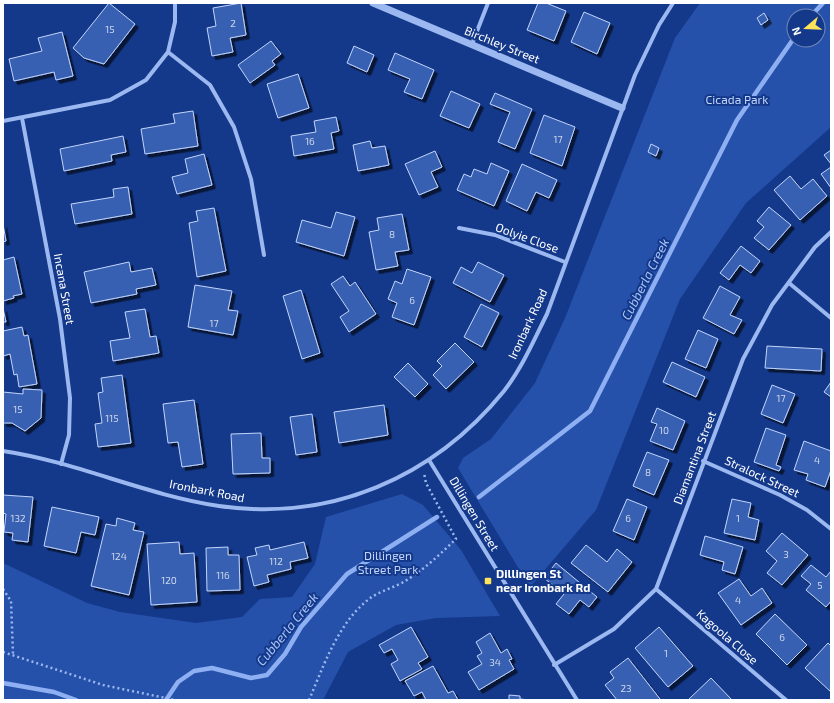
<svg xmlns="http://www.w3.org/2000/svg" width="834" height="703" font-family="'Exo 2',sans-serif">
<defs>
<filter id="shadow"><feDropShadow dx="3.5" dy="3.5" stdDeviation="0" flood-color="#0009"/></filter>
</defs>
<rect width="100%" height="100%" fill="#14398b"/>
<path fill="#2651aa" fill-rule="evenodd" d="M700 3H831V127L746 203 680 299 596 510 530 587 458 468 463 458 491 439 535 383 565 318 675 38ZM794 16H818V40H794Z
M402 494 423 505 461 550 500 616 436 618 396 625 348 652 323 700H3V563L87 603 120 612 196 623 242 617 260 599 292 597 315 564 326 517Z"/>
<g fill="none" stroke-linecap="round" stroke-linejoin="round">
<path stroke="#8eb0f3" stroke-width="4.5" d="M811 16 823 3
M479 497 590 411 737 120 794 38
M3 683 54 692 76 700
M166 700 178 682 194 671 212 668 251 678 267 675 285 654 301 627 347 574 437 517"/>
</g>
<path fill="#3860b2" stroke="#c2d5fb" filter="url(#shadow)" d="M109 3 135 24 104 64 84 58 73 48Z
M241 3 246 35 230 38 233 52 212 56 207 28 216 26 213 8Z
M538 3H546L566 11 554 41 527 30Z
M584 12 610 23 597 54 571 42Z
M764 13 768 20 761 25 757 18Z
M62 32 73 76 56 80 54 72 14 81 9 59 42 51 38 38Z
M271 41 281 54 272 61 275 65 250 83 238 65Z
M354 46 374 55 367 72 347 63Z
M395 53 434 70 422 99 404 92 410 79 388 70Z
M298 74 309 108 278 118 267 84Z
M451 91 480 104 469 128 440 116Z
M495 93 532 109 515 149 498 142 510 112 490 104Z
M193 111 198 146 145 154 141 129 175 123 173 114Z
M544 115 575 127 562 166 530 153Z
M336 117 339 131 331 133 334 149 294 156 291 136 316 132 314 121Z
M123 136 126 152 111 155 112 161 64 171 60 149Z
M370 141 372 148 385 146 389 165 358 171 353 145Z
M651 144 659 148 656 156 648 152Z
M831 150V164L824 155Z
M435 151 442 167 431 172 438 187 419 195 405 164Z
M204 154 212 185 177 194 172 177 188 173 185 159Z
M491 163 509 171 494 206 457 190 464 174 471 177 474 169 487 174Z
M522 164 557 180 549 198 536 192 527 211 506 201Z
M831 167V188L821 174Z
M790 176 801 189 813 179 827 196 800 220 774 190Z
M128 187 132 214 75 224 71 204 114 197 113 189Z
M769 207 791 225 769 250 754 238 764 227 757 221Z
M214 208 226 271 197 277 189 223 198 221 196 211Z
M336 212 355 217 344 256 296 242 302 220 331 228Z
M402 214 409 250 395 252 398 266 376 270 369 232 379 230 377 218Z
M3 224 6 241 3 242Z
M741 246 760 261 751 273 740 265 729 280 720 273Z
M14 257 22 294 13 296 14 298 3 301V260Z
M129 262 131 272 152 268 156 285 136 289 137 294 91 303 84 272Z
M478 262 504 275 490 302 453 283 461 267 472 273Z
M407 269 431 277 414 325 392 317 397 303 388 299 395 281 402 284Z
M343 276 350 286 355 282 376 314 349 332 340 317 349 311 331 284Z
M195 285 232 291 228 310 238 311 233 335 188 327Z
M720 286 740 297 730 315 742 320 734 334 703 318Z
M301 290 320 353 302 359 283 296Z
M481 304 499 313 482 347 464 337Z
M3 308 6 322H3Z
M145 309 150 337 156 336 159 353 113 361 110 341 130 338 125 312Z
M22 327 24 336 28 335 37 384 19 387 17 374 14 375 10 354 3 356V331Z
M698 330 718 339 706 368 685 359Z
M455 343 474 362 446 389 433 375 442 366 437 361Z
M767 346 822 349 821 371 765 368Z
M672 362 705 377 696 397 663 382Z
M408 363 428 384 415 397 394 377Z
M122 375 131 443 98 447 95 424 102 423 98 393 103 392 101 378Z
M831 382V397L824 392Z
M772 385 795 394 783 423 761 414Z
M23 389 42 390 41 418 25 431 12 423H3V392L23 394Z
M194 400 203 464 182 467 178 442 168 443 163 404Z
M384 405 388 435 339 443 334 412Z
M657 408 685 421 673 450 650 441 657 424 651 422Z
M312 414 317 452 296 455 290 417Z
M766 428 786 435 776 465 781 467 779 471 754 462Z
M261 433 262 458H270V473L233 474 231 434Z
M804 441 831 451V470L825 487 806 480 808 474 794 470Z
M647 452 669 460 654 495 633 486Z
M3 495 33 497 28 542 12 540 13 533 4 532 6 514 3 513Z
M627 499 647 507 634 540 613 531Z
M732 499 751 503 748 517 759 520 755 540 724 533Z
M52 507 99 517 95 535 81 532 76 553 44 546Z
M117 518 135 523 133 530 144 532 129 595 91 586 106 524 116 526Z
M782 533 808 555 782 585 767 573 777 561 766 551Z
M705 536 743 547 735 574 722 570 724 562 700 555Z
M179 542 180 554 194 553 197 602 151 605 147 544Z
M304 542 308 558 290 562 291 569 267 575 269 582 254 586 247 557 257 555 255 548 269 545 270 550Z
M586 545 607 562 617 549 632 562 608 592 571 563Z
M228 547V555H239L240 590 207 591 206 548Z
M556 563 597 597 589 607 580 600 569 614 556 604 564 594 544 578Z
M811 565 826 577 831 571V601L826 607 806 590 811 584 801 576Z
M739 579 751 596 762 588 772 603 741 625 718 593Z
M775 614 807 645 787 665 756 634Z
M411 627 428 657 418 663 422 669 400 681 391 664 398 660 392 649 384 653 379 645Z
M659 627 693 666 668 687 635 648Z
M490 633 501 653 507 649 512 659 509 660 514 669 479 690 468 672 482 664 477 656 482 653 476 642Z
M828 643 831 646V692L805 668Z
M628 658 660 699 658 700H617L605 685 614 678 610 672Z
M433 666 448 693 453 691 458 700H426L422 692 414 696 405 681Z
M711 678 732 700H690L689 699Z
M509 695 520 696V699L529 700H509Z"/>
<g fill="none" stroke-linecap="round" stroke-linejoin="round">
<path stroke="#9cb8f0" stroke-width="2.5" stroke-dasharray="2 3" stroke-linecap="butt" d="M3 589 11 601 13 654
M3 652 103 685 175 700
M309 700C324 665 338 623 369 599 379 591 394 588 405 581 424 570 440 554 456 539L426 483 424 473"/>
<path stroke="#9cb8f0" stroke-width="4" d="M472 44 488 3
M168 52 210 85 234 127 251 179 264 255
M22 118 60 319 70 398 69 435 61 464
M3 121 110 100 146 80 168 52 175 22V3
M459 228 495 235 565 262
M789 283 831 318
M3 451C77 462 145 495 219 506 331 522 433 478 504 391 522 368 534 340 547 314L635 75 659 25 673 3
M429 460 577 700
M703 461 780 495 807 510 831 529
M656 589 786 700
M554 665 614 629 656 589 743 359 772 305 815 247 831 232"/>
<path stroke="#9cb8f0" stroke-width="7" d="M373 3 622 108"/>
</g>
<rect fill="#ffe35b" stroke="#14398b" stroke-width="1.5" x="484" y="577" width="8" height="8" rx="2"/>
<g text-anchor="middle" stroke-width="4" stroke-linejoin="round" paint-order="stroke">
<g font-size="10" fill="#cdd7ec">
<text x="233" y="27">2</text>
<text x="110" y="33">15</text>
<text x="558" y="143">17</text>
<text x="310" y="145">16</text>
<text x="392" y="238">8</text>
<text x="412" y="304">6</text>
<text x="214" y="327">17</text>
<text x="781" y="402">17</text>
<text x="18" y="413">15</text>
<text x="112" y="422">115</text>
<text x="664" y="434">10</text>
<text x="817" y="464">4</text>
<text x="648" y="476">8</text>
<text x="18" y="522">132</text>
<text x="628" y="522">6</text>
<text x="738" y="522">1</text>
<text x="786" y="558">3</text>
<text x="119" y="560">124</text>
<text x="276" y="565">112</text>
<text x="223" y="579">116</text>
<text x="169" y="584">120</text>
<text x="820" y="589">5</text>
<text x="738" y="604">4</text>
<text x="782" y="641">6</text>
<text x="666" y="657">1</text>
<text x="495" y="666">34</text>
<text x="626" y="692">23</text>
</g>
<g font-size="12" fill="#fff" stroke="#14398b">
<text transform="translate(502 45) rotate(22)" y="4">Birchley Street</text>
<text transform="translate(527 238) rotate(20)" y="4">Oolyie Close</text>
<text transform="translate(64 289) rotate(80)" y="4">Incana Street</text>
<text transform="translate(528 324) rotate(-65)" y="4">Ironbark Road</text>
<text transform="translate(695 458) rotate(-69)" y="4">Diamantina Street</text>
<text transform="translate(762 477) rotate(25)" y="4">Stralock Street</text>
<text transform="translate(207 491) rotate(11)" y="4">Ironbark Road</text>
<text transform="translate(474 514) rotate(59)" y="4">Dillingen Street</text>
<text transform="translate(727 637) rotate(41)" y="4">Kagoola Close</text>
</g>
<g font-size="12" fill="#c2d5fb" stroke="#14398b">
<text x="737" y="104">Cicada Park</text>
<text x="388" y="560">Dillingen<tspan x="388" dy="14">Street Park</tspan></text>
</g>
<g font-size="12" font-weight="bold" fill="#fff" stroke="#14398b" text-anchor="start">
<text x="496" y="578">Dillingen St<tspan x="496" dy="14">near Ironbark Rd</tspan></text>
</g>
<g font-size="13" font-style="italic" fill="#a7c2f7" stroke="#14398b">
<text transform="translate(645 279) rotate(-63)" y="5">Cubberla Creek</text>
<text transform="translate(287 629) rotate(-51)" y="5">Cubberla Creek</text>
</g>
</g>
<rect width="834" height="703" fill="none" stroke="#ffffff" stroke-width="8"/>
<g transform="translate(806 28) rotate(251)"><circle r="19" fill="#14398b" stroke="#7288b9"/>
<path d="M0-3L7 15L0 10L-7 15Z" fill="#ffe35b"/>
<text y="-6" font-size="11" font-weight="bold" text-anchor="middle" fill="#ffffff">N</text>
</g>
</svg>
